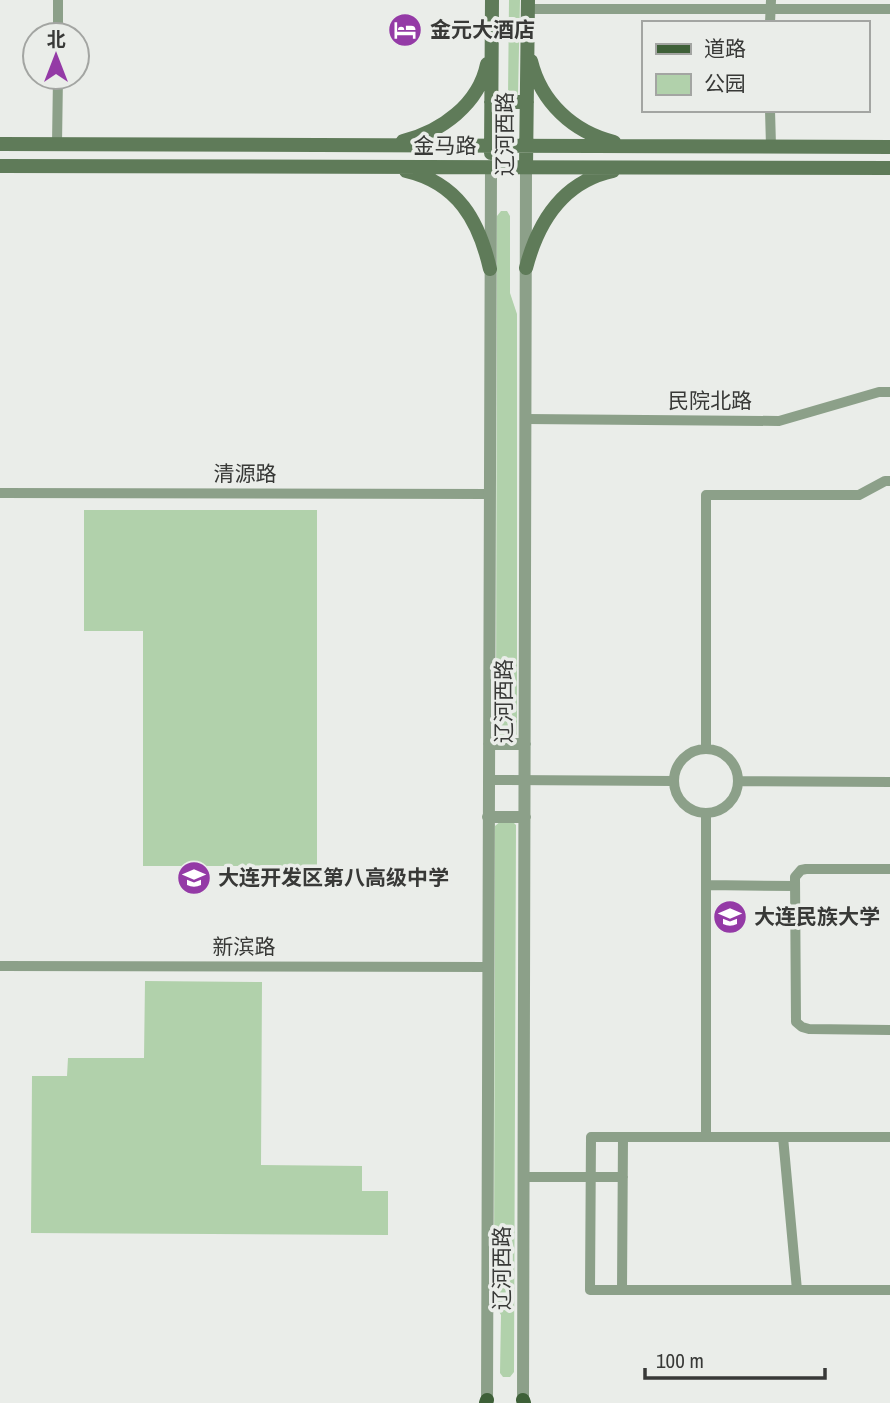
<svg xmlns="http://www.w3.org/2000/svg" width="890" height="1403" font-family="'Archivo Narrow','Noto Sans SC',sans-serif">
<rect width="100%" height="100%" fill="#eaede9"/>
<path fill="#b1d1ab" d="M509 0H520L518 95 516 98 508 95Z
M501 211H507L510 216V293L517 314V734L510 742H503L496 735 497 216Z
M84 510H317V866H143V631H84Z
M510 819 516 825 514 1372 510 1377H503L500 1373 501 1315 494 1303 495 826 502 820Z
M145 981 262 982 261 1165 362 1166V1191H388V1235L31 1233 32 1076H67L68 1058H144Z"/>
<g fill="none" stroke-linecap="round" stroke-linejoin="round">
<path stroke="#8ca089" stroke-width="10" d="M527 9H890
M770 23 771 0
M58 35V0
M770 110 771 146
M57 144 58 77
M526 419 779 421 879 392H890
M0 493 490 494
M706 749V495H859L885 481H890
M674 781a32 32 0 1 1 64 0a32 32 0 1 1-64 0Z
M489 780 674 781
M738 781 890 782
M706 813V1137
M890 869H806L801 870 795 877 796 1022 802 1027 809 1029 890 1030
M706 885 795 886
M0 966 488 967
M783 1137 797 1290
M890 1137H591L590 1290H890
M524 1177H623
M622 1290 623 1137"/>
<path stroke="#8ca089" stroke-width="12" d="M489 744H525
M488 817H525
M487 1403 491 167
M523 1403 526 167"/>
<path stroke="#5f7b59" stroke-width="14" d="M531 61C541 102 573 132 614 142
M491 102H527
M403 141C441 132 479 104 487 64
M0 144 890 147
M491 153 492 0
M0 166 890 168
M526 167 528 0
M406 171C458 183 479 221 490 269
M526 268C538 222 562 182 613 171"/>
<path stroke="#3e6038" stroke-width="14" d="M523 1400 524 1403
M486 1403 487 1400"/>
</g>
<defs>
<g id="hotel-disc" transform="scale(1.75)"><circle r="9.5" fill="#943aa6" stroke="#eaede9"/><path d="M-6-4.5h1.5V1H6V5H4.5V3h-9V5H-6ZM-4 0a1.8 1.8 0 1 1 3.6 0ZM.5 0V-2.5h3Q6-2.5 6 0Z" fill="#fff"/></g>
<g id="school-disc" transform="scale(1.75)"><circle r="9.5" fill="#943aa6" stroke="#eaede9"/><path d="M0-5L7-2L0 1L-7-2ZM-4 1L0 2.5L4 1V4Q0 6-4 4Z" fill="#fff"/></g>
<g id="university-disc" transform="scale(1.75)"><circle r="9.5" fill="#943aa6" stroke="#eaede9"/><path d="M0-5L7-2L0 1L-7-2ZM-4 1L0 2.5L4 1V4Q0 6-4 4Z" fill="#fff"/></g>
</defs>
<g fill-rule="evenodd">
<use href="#hotel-disc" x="405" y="30"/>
<use href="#school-disc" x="194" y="878"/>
<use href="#university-disc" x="730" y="917"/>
</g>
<g text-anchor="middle" stroke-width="7" stroke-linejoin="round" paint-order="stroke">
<g font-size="21" font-weight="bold" fill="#383937" stroke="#eaede9" text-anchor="start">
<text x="430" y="37">金元大酒店</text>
<text x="218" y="885">大连开发区第八高级中学</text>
<text x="754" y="924">大连民族大学</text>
</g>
<g font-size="21" fill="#383937" stroke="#eaede9">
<text transform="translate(505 134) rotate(-90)" y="7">辽河西路</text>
<text x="445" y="153">金马路</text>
<text x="710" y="408">民院北路</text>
<text x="245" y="481">清源路</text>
<text transform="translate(504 701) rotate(-90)" y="7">辽河西路</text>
<text x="244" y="954">新滨路</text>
<text transform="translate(502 1268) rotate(-90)" y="7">辽河西路</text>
</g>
</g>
<rect x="642" y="21" width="228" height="91" fill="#eaede9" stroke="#a3a5a2" stroke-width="2"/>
<rect x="656" y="44" width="35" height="10" fill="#3e6038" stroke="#a3a5a2" stroke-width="2"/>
<text x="704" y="56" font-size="21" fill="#383937">道路</text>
<rect x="656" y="74" width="35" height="21" fill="#b1d1ab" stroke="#a3a5a2" stroke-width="2"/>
<text x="704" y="91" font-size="21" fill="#383937">公园</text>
<g transform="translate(56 56)"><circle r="33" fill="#eaede9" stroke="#a3a5a2" stroke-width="2"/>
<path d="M0-5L12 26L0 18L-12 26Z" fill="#943aa6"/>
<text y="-10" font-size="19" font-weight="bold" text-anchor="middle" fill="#383937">北</text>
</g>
<path d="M645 1368v10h180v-10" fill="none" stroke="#383937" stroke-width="3.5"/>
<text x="656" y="1368" font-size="21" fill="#383937" stroke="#eaede9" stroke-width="5" paint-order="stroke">100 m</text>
</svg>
